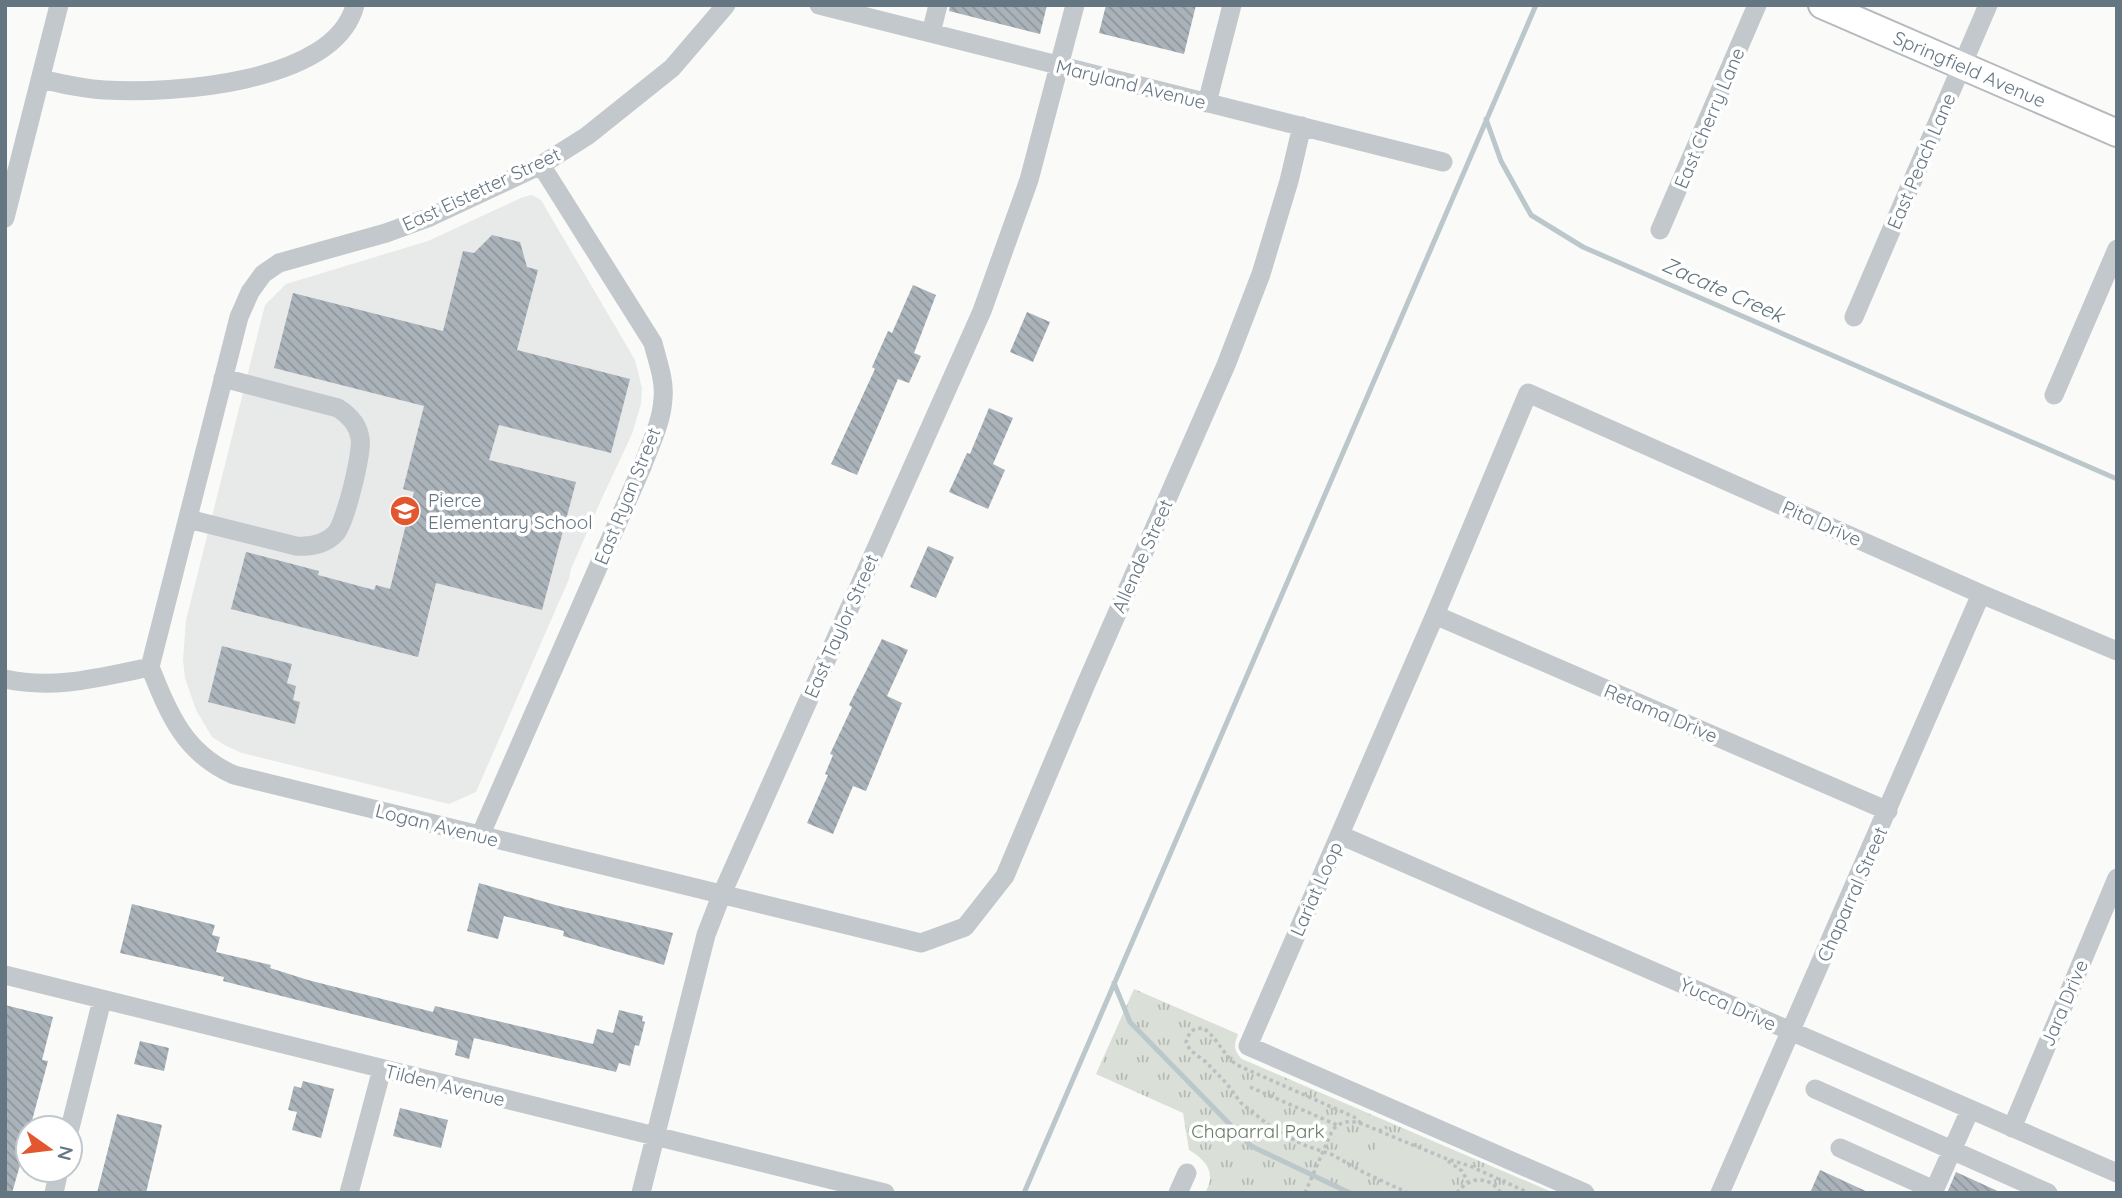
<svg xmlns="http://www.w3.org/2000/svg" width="2122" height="1198" font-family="Quicksand,sans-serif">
<defs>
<pattern id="grass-tufts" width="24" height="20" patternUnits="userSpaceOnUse" patternTransform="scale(1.75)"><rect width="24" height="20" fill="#dadfd7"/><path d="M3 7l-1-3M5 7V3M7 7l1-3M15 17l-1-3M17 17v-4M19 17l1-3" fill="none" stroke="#b4b9b4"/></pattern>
<pattern id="building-back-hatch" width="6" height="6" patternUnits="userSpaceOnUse" patternTransform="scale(1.75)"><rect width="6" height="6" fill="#aab3b9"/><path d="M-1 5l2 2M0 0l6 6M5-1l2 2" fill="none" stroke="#8e969c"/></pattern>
</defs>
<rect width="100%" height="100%" fill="#fafaf8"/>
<path fill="#e8e9e9" d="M532 195 541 200 635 360 642 388 641 404 632 434 602 498 571 569 569 579 476 792 449 804 242 753 226 746 212 737 196 710 185 678 183 660 186 620 265 305 286 284 428 241 523 197Z"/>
<path fill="url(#grass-tufts)" d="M1134 989 1238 1034C1234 1045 1233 1050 1242 1059L1554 1193H1205C1217 1173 1206 1160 1189 1150L1183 1113 1096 1074Z"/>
<path fill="#dadfd7" d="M1382 1132 1447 1161 1433 1193H1415L1365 1171Z"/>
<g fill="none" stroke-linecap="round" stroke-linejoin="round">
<path stroke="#bbc7cb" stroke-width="5" d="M1486 119 1501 161 1531 215 1583 247 2117 479
M1114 983 1130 1022 1251 1146 1350 1193
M1024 1193 1536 5"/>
</g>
<path fill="url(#building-back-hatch)" d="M950 5H1047L1040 34 949 11Z
M1106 5H1196L1184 54 1099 33Z
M492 235 520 242 527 267 538 270 517 350 630 379 611 453 499 425 489 460 576 482 542 610 436 583 418 657 231 609 246 552 319 571 318 575 374 590 376 585 390 589 414 492 403 489 424 406 274 368 293 293 443 331 463 251 474 253Z
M913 285 936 295 914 353 921 356 909 383 898 379 857 475 831 464 875 369 872 367 888 331 892 333Z
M1027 312 1050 322 1033 362 1010 352Z
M989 408 1013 418 993 464 1005 470 988 509 949 492 967 453 970 454Z
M928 546 954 557 936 598 910 587Z
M882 639 908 650 887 696 902 703 866 791 853 786 833 834 807 823 828 775 825 774 833 755 830 754 852 707 849 705Z
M222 646 292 664 287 683 296 686 293 700 300 702 295 724 208 702Z
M479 883 559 906 673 933 664 965 563 936 564 931 504 916 498 939 467 931Z
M132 904 215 925 212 935 220 937 216 952 271 965 270 968 308 980 433 1012 435 1006 593 1044 597 1029 613 1033 619 1010 643 1016 642 1021 645 1022 639 1046 635 1045 630 1066 619 1063 616 1072 474 1038 469 1059 455 1055 458 1041 223 981 224 977 120 953Z
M5 1005 53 1017 42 1060 48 1061 30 1128H28V1137L12 1193H5Z
M140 1041 169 1048 164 1071 134 1064Z
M303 1081 334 1089 321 1138 292 1130 297 1112 288 1110 294 1086 301 1088Z
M400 1108 448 1120 441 1148 393 1136Z
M117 1114 162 1125 146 1193H97Z
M1820 1170 1870 1193H1810Z
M1956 1172 2002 1193H1947Z"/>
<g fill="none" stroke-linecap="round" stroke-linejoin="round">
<g stroke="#b5babe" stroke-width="30">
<g id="major">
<path id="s1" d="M1822 5 2117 133"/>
</g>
</g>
<path stroke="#bbbfc2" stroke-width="3.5" stroke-dasharray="3.5 3.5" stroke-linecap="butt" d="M1250 1087 1337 1125
M1361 1123 1354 1117 1237 1065C1223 1055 1217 1037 1203 1028L1195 1029 1190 1032 1186 1042 1190 1050 1206 1062 1227 1084 1241 1103 1275 1130 1304 1145 1333 1155 1363 1172 1408 1193
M1379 1131 1447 1159 1470 1166 1529 1193
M1448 1161 1462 1171 1468 1182
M1305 1193 1332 1131C1345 1114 1363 1124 1379 1131L1387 1127
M1457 1193C1469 1176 1489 1175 1501 1193"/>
<path stroke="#c3c8cc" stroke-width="19" d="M819 5 1443 162
M931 33 938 5
M41 79C62 84 83 89 105 90 171 94 335 84 355 5
M1207 103 1232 5
M5 218 59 5
M1660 230 1757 5
M1854 317 1988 5
M2054 395 2117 249
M188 519 296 546C311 547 325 545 336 533 345 523 363 452 360 438 358 424 349 415 338 408L223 378
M1435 615 1888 811
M150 667 239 317 250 292 263 274 279 263 386 233 430 217 541 165 587 136 672 68 726 5
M5 679C55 690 101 677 150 667 169 714 184 753 234 775L921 943 965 927 1005 876 1086 684 1226 365 1261 274 1289 181 1302 126
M1340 835 2117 1173
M480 836 642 467C650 445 662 422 663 398 665 380 657 360 653 343L541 165
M5 975 885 1193
M1815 1089 2048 1193
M70 1128 102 1000
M2012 1128 2117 878
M1840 1148 1934 1190
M54 1193 59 1170
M349 1193 382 1069
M641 1193 706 935 721 896 982 311 1029 180 1075 5
M1178 1193 1187 1173
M1585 1193 1248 1046 1435 615 1528 393 1981 594 2117 651
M1720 1193 1981 594
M1933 1193 1970 1110"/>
<use href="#major" stroke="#fff" stroke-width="26"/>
</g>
<defs>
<g id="school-disc" transform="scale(1.575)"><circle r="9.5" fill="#e4572e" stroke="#fff"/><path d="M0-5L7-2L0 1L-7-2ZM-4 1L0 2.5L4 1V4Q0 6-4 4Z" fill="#fff"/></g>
</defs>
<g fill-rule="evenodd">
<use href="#school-disc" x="405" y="511"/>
</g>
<g text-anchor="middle" stroke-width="7" stroke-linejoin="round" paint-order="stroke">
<g font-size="19" fill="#657683" stroke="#fff">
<text dy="7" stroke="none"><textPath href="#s1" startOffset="161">Springfield Avenue</textPath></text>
<text transform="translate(1131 84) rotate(14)" y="7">Maryland Avenue</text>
<text transform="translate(1709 118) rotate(-67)" y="7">East Cherry Lane</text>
<text transform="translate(1921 161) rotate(-67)" y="7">East Peach Lane</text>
<text transform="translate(481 189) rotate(-25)" y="7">East Eistetter Street</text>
<text transform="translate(627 496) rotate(-68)" y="7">East Ryan Street</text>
<text transform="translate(1822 523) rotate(24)" y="7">Pita Drive</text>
<text transform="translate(1142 556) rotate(-66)" y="7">Allende Street</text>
<text transform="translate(841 626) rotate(-66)" y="7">East Taylor Street</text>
<text transform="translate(1661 713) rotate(23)" y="7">Retama Drive</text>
<text transform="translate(437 825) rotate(14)" y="7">Logan Avenue</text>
<text transform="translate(1316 889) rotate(-66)" y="7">Lariat Loop</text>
<text transform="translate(1852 894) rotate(-66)" y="7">Chaparral Street</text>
<text transform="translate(2064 1003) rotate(-67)" y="7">Jara Drive</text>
<text transform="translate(1728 1004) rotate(24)" y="7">Yucca Drive</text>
<text transform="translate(445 1085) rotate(14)" y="7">Tilden Avenue</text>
</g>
<g font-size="19" fill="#657683" stroke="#fff" text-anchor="start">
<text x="428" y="507">Pierce<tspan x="428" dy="22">Elementary School</tspan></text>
</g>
<g font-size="19" fill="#687a64" stroke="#fff">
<text x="1258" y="1138">Chaparral Park</text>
</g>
<g font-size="21" font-style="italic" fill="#60757c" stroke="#fff">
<text transform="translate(1723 290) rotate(24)" y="7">Zacate Creek</text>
</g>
</g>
<rect width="2122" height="1198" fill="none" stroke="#657683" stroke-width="14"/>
<g transform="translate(49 1149) rotate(104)"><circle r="33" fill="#ffffff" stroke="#c1c8cd" stroke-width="2"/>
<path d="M0-5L12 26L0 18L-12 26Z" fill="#e4572e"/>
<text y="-10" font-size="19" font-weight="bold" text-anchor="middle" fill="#657683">N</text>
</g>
</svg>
